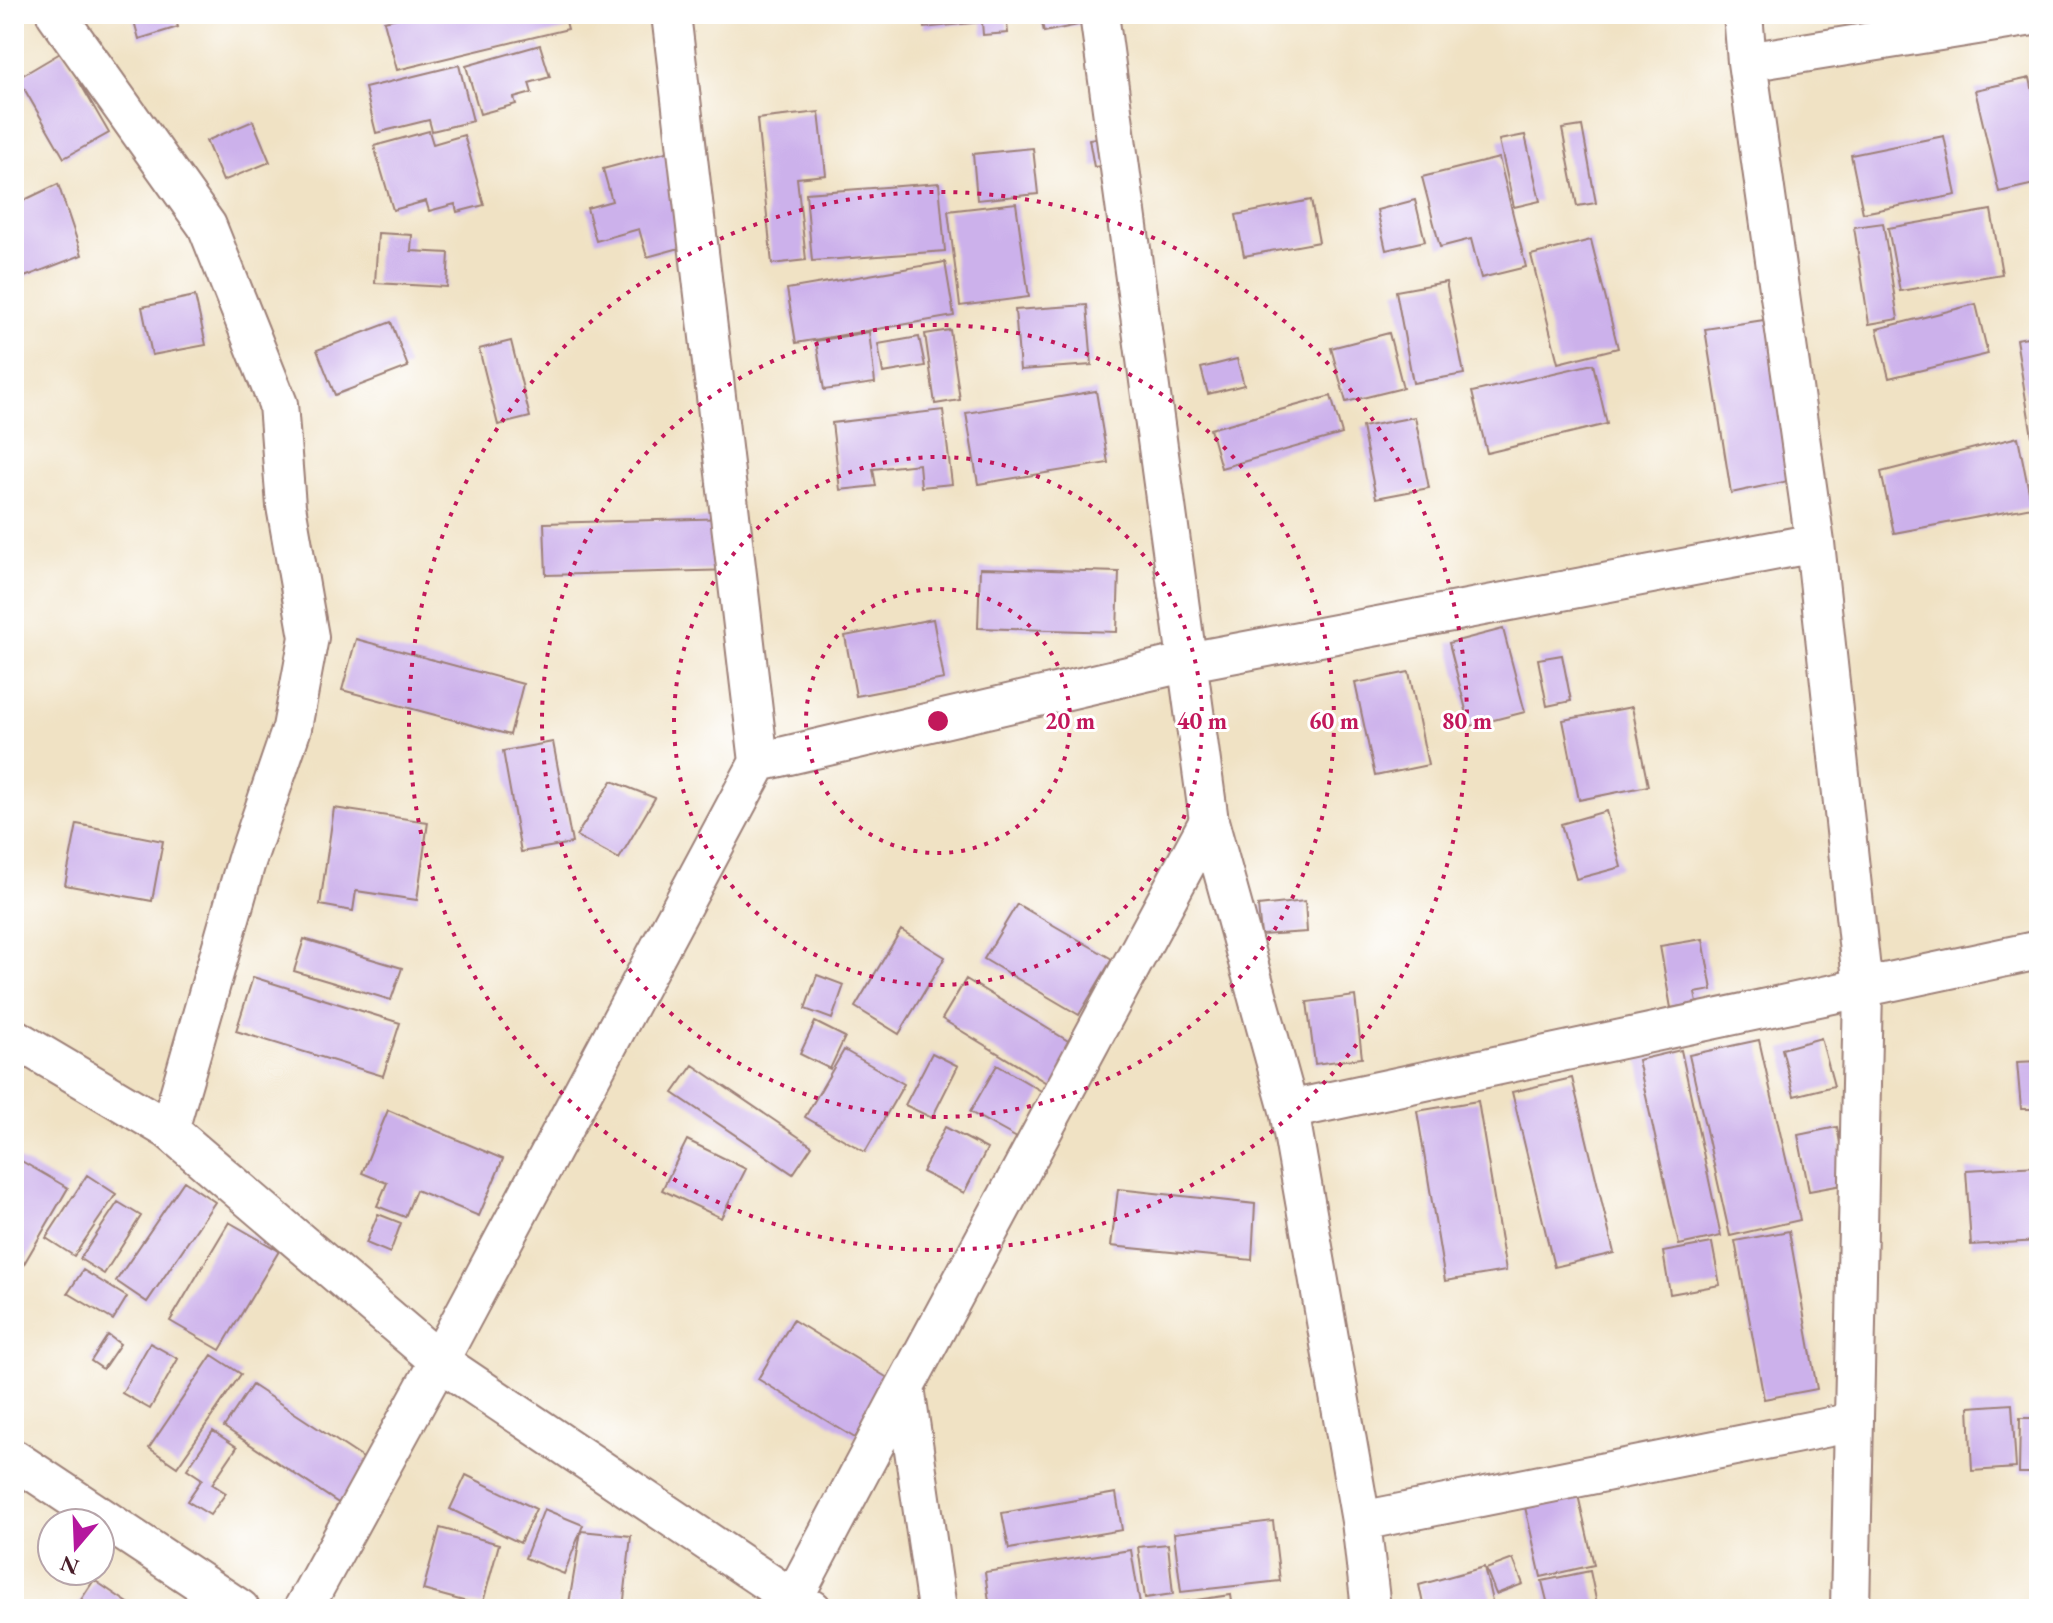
<svg xmlns="http://www.w3.org/2000/svg" width="2053" height="1623" font-family="'EB Garamond',serif">
<rect width="100%" height="100%" fill="#fff"/>
<filter id="ink" filterUnits="userSpaceOnUse"><feTurbulence type="fractalNoise" baseFrequency=".0125" numOctaves="2"/><feDisplacementMap in="SourceGraphic" scale="16" xChannelSelector="R" yChannelSelector="G"/><feConvolveMatrix kernelMatrix="1 2 1 2 8 2 1 2 1" color-interpolation-filters="sRGB"/></filter>
<filter id="wash" filterUnits="userSpaceOnUse"><feTurbulence type="fractalNoise" baseFrequency=".006" numOctaves="4" result="noise"/><feDisplacementMap in="SourceGraphic" scale="32" xChannelSelector="R" yChannelSelector="G"/><feGaussianBlur stdDeviation="1.8" result="paint"/><feColorMatrix in="noise" values="0 0 0 0 0 0 0 0 0 0 0 0 0 0 0 0 0 1.4 0 .05"/><feComposite in="paint" operator="in"/></filter>
<g filter="url(#wash)">
<rect width="100%" height="100%" fill="#f0e2c4"/>
<g id="blocks">
<path fill="#ccb1eb" d="M132 14H174L178 27 139 39Z
M414 14H564L568 29 397 70 384 21Z
M922 14H1006L1008 33 983 35 982 22 924 28Z
M1040 14H1081L1083 24 1044 32Z
M540 45 550 77 529 83 532 93 514 98 516 104 480 114 466 66Z
M62 52 109 133 64 158 18 78Z
M459 65 473 121 432 131 429 120 376 133 365 88Z
M2030 78 2039 120V183L1999 192 1975 90Z
M819 112 826 175 797 178 806 260 772 264 757 119Z
M253 121 270 162 223 181 206 141Z
M1582 126 1596 203 1577 206 1562 129Z
M429 131 433 144 464 135 484 205 457 212 455 204 429 211 426 201 393 210 374 146Z
M1525 135 1540 201 1514 207 1499 140Z
M1110 136 1115 164 1094 167 1089 139Z
M1944 136 1956 195 1863 213 1851 155Z
M681 148 687 246 647 257 639 229 596 241 587 208 612 201 603 169Z
M1033 148 1038 194 977 200 973 154Z
M1499 158 1526 267 1481 278 1471 239 1440 247 1422 177Z
M939 183 945 251 812 261 806 193Z
M58 184 82 255 14 281V205Z
M1311 200 1319 242 1244 256 1236 215Z
M1415 200 1425 241 1386 250 1377 210Z
M1016 203 1029 297 960 306 948 211Z
M1991 210 2002 274 1900 291 1888 228Z
M1883 223 1898 319 1869 324 1854 227Z
M378 233 412 235 411 251 449 253 447 287 375 283Z
M1591 240 1618 348 1558 363 1531 255Z
M945 262 954 316 796 343 787 289Z
M1446 282 1464 374 1413 383 1396 291Z
M195 296 206 345 152 355 142 307Z
M1976 304 1988 354 1889 378 1877 329Z
M1087 305 1092 365 1020 370 1015 310Z
M1777 318 1802 478 1731 493 1705 329Z
M391 322 408 367 335 395 317 350Z
M950 330 960 400 935 404 925 334Z
M869 332 875 383 824 390 816 341Z
M1389 333 1403 388 1346 402 1331 348Z
M2039 335V467H2037L2016 339Z
M919 337 925 366 883 373 878 344Z
M511 341 530 417 498 425 479 349Z
M1237 359 1244 385 1208 394 1201 368Z
M1593 364 1607 424 1487 453 1472 392Z
M1096 391 1108 463 978 484 966 413Z
M1331 396 1342 434 1221 468 1210 429Z
M943 410 952 484 921 487 919 464 873 469 876 486 840 490 832 423Z
M1415 417 1429 488 1376 498 1362 427Z
M2018 437 2032 507 1894 533 1881 472Z
M732 518 734 570 546 575 544 523Z
M980 568 1119 572 1117 632 978 628Z
M933 619 944 679 856 696 845 636Z
M1503 629 1525 712 1470 726 1449 643Z
M356 639 523 684 510 735 342 690Z
M1562 655 1571 701 1547 706 1538 659Z
M1409 672 1428 765 1375 776 1355 683Z
M1632 707 1648 786 1579 800 1563 720Z
M553 742 572 843 521 852 503 751Z
M612 781 655 798 619 859 576 836Z
M334 808 428 822 417 900 356 891 353 911 320 905Z
M1606 811 1621 867 1576 879 1561 824Z
M77 824 163 841 152 901 65 885Z
M1305 901 1307 932 1261 935 1258 906Z
M1017 904 1112 959 1079 1015 984 959Z
M901 930 945 957 899 1034 855 1007Z
M304 939 402 968 391 1000 294 971Z
M1703 939 1712 990 1695 993 1697 1003 1671 1008 1660 946Z
M817 975 844 985 832 1019 805 1009Z
M253 977 400 1023 383 1076 236 1031Z
M966 979 1088 1053 1063 1093 942 1019Z
M1355 996 1362 1058 1315 1064 1307 1002Z
M815 1022 845 1037 830 1069 800 1054Z
M1821 1038 1834 1086 1794 1096 1782 1049Z
M1759 1040 1800 1220 1730 1236 1689 1055Z
M844 1050 904 1084 865 1152 805 1117Z
M1681 1050 1721 1236 1679 1245 1638 1060Z
M932 1053 958 1066 932 1118 905 1105Z
M2039 1061V1144H2035L2032 1109H2021L2017 1062Z
M693 1065 812 1146 793 1174 673 1093Z
M997 1065 1043 1092 1017 1138 970 1112Z
M1572 1078 1614 1253 1554 1267 1512 1092Z
M1478 1101 1506 1271 1445 1281 1417 1111Z
M388 1110 503 1159 479 1216 416 1190 405 1217 377 1206 387 1183 362 1173Z
M945 1127 987 1149 964 1193 922 1172Z
M1837 1127 1848 1184 1809 1191 1798 1135Z
M687 1140 746 1169 721 1218 662 1190Z
M18 1159 68 1188 14 1281V1166Z
M2039 1166V1241L1971 1245 1966 1170Z
M87 1175 116 1194 74 1256 46 1238Z
M184 1181 215 1202 147 1302 116 1281Z
M1118 1189 1255 1204 1252 1260 1111 1246Z
M118 1202 141 1216 104 1274 80 1259Z
M378 1214 401 1223 390 1253 366 1243Z
M229 1222 279 1251 220 1350 170 1321Z
M1789 1231 1817 1389 1764 1399 1735 1241Z
M1712 1243 1720 1285 1670 1294 1663 1252Z
M83 1270 127 1297 113 1320 68 1293Z
M793 1320 891 1380 855 1438 758 1379Z
M108 1335 120 1344 103 1369 91 1361Z
M150 1343 178 1359 150 1409 122 1393Z
M212 1355 241 1374 177 1467 149 1448Z
M252 1385 369 1462 340 1504 224 1427Z
M2012 1404 2016 1468 1972 1471 1969 1407Z
M2020 1418H2039V1473H2019Z
M213 1431 237 1447 212 1484 226 1493 210 1515 187 1501 202 1479 187 1469Z
M466 1475 536 1509 520 1543 450 1509Z
M1116 1493 1122 1530 1009 1549 1002 1513Z
M1578 1495 1594 1565 1541 1577 1525 1507Z
M544 1509 583 1525 564 1574 525 1558Z
M1273 1521 1280 1581 1181 1592 1174 1533Z
M440 1528 499 1544 482 1606 423 1590Z
M581 1531 631 1536 623 1609H568Z
M1168 1544 1173 1594 1145 1598 1138 1547Z
M1131 1550 1140 1604 1106 1609H990L985 1572Z
M1513 1559 1523 1584 1496 1594 1486 1569Z
M1484 1567 1494 1609H1424L1419 1585Z
M1590 1571 1598 1609H1549L1542 1581Z
M94 1580 137 1609H75Z
M1231 1595 1233 1609H1162L1161 1605Z"/>
</g>
</g>
<g filter="url(#ink)">
<use href="#blocks" fill-opacity="0" stroke="#9d8078" stroke-width="2"/>
<g fill="none" stroke-linecap="round" stroke-linejoin="round">
<g stroke="#9d8078" stroke-width="42">
<path id="street" d="M56 14 207 226 278 404 286 506 309 637 292 728 246 862 169 1130
M1099 14 1209 821 1289 1110 1361 1521 1371 1609
M1743 14 1747 62 1815 543 1863 989 1850 1609
M1747 62 2039 15
M759 762 1188 662 1815 543
M14 1038 169 1130 439 1361 793 1599 812 1609
M1289 1110 2039 950
M14 1459 240 1609
M1361 1521 1854 1422
M303 1609 439 1361 759 762 671 14
M786 1609 793 1599 905 1387
M937 1609 905 1387 1209 821"/>
</g>
<use href="#street" stroke="#fff" stroke-width="38"/>
</g>
</g>
<g fill="none" stroke="#c2185b" stroke-width="4" stroke-dasharray="4 8">
<circle cx="938" cy="721" r="132"/>
<circle cx="938" cy="721" r="264"/>
<circle cx="938" cy="721" r="396"/>
<circle cx="938" cy="721" r="529"/>
</g>
<circle cx="938" cy="721" r="12" fill="#c2185b" stroke="#fff" stroke-width="4"/>
<g font-size="24" text-anchor="middle" font-weight="bold" fill="#c2185b" stroke="#fff" stroke-width="6" stroke-linejoin="round" paint-order="stroke">
<text x="1070" y="729">20 m</text>
<text x="1202" y="729">40 m</text>
<text x="1334" y="729">60 m</text>
<text x="1467" y="729">80 m</text>
</g>
<rect width="2053" height="1623" fill="none" stroke="#fff" stroke-width="48"/>
<g transform="translate(76 1547) rotate(199)"><circle r="38" fill="#ffffff" stroke="#b7a5aa" stroke-width="2"/>
<path d="M0-6L14 30L0 20L-14 30Z" fill="#b5179e"/>
<text y="-12" font-size="22" font-weight="bold" text-anchor="middle" fill="#4a1f2b">N</text>
</g>
</svg>
